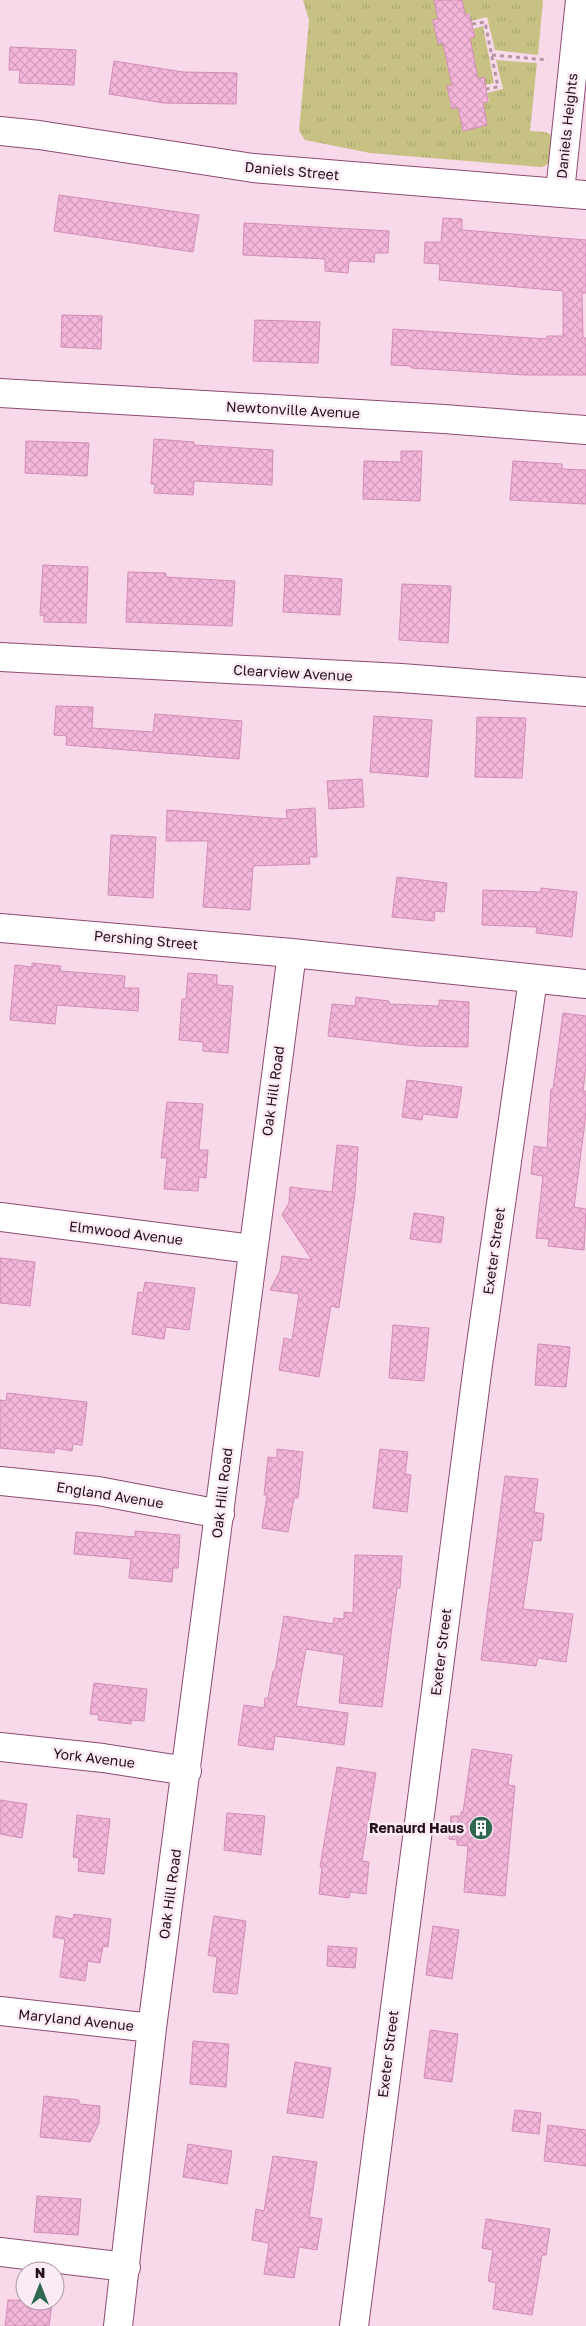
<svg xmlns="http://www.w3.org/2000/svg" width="586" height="2326" font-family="'Golos Text',sans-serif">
<defs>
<pattern id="grass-tufts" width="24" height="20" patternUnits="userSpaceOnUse" patternTransform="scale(1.25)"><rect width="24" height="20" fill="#c7c283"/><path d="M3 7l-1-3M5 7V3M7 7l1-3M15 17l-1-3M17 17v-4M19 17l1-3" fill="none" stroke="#aba671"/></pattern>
<pattern id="building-cross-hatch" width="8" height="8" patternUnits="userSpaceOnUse" patternTransform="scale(1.25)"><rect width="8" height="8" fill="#f4b7da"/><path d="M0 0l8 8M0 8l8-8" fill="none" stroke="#d19cbb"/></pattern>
</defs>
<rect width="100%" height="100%" fill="#f8d9ea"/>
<path fill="url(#grass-tufts)" d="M303 0H434L438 19 433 20 438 44 443 43 452 85 447 87 451 108 458 107 463 130 487 125 483 103 489 101 487 93 503 89 496 60 537 63 530 131C538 132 549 130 553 138 552 150 554 166 540 167L370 153 305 140 299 131 309 20Z
M462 0H543L538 55 495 50 487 17 471 21 470 13 465 15Z
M483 26 494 83 485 85 484 78 478 79 470 38 475 37 473 29Z"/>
<path fill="url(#building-cross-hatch)" stroke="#d48cb6" d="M434 0H462L465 15 469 14 475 37 470 38 478 79 484 77 488 102 483 103 487 125 463 131 458 107 452 109 447 86 452 85 443 43 438 44 433 20 438 19Z
M10 47 76 50 74 85 19 83 20 70H9Z
M114 61 183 72 237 73 236 104 164 103 109 94Z
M59 195 199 215 193 252 54 231Z
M443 218 462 219V230L586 240V293H582L583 338H586V375H526L411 368V366L391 365 393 329 547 339V336H563V291L439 280 440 264 424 263 425 242H441Z
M244 223 389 231 388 253H375L374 262 349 261 348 273 325 271V259L243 255Z
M62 315 102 316 101 349 61 347Z
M255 320 320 322 318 363 253 361Z
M154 439 194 442V445L273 450 272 485 194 481 193 495 154 493 155 484H151Z
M26 441 89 443 87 476 25 473Z
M401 451H422L420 501 363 499 364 461 401 462Z
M513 461 562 464V469L586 470V504L510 500Z
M43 565 88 567 86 623 44 622V616L40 615Z
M128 572 166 573V577L235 581 232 626 126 622Z
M285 575 342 579 340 615 283 612Z
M402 584 451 586 448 643 399 640Z
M56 706 93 707 92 728 153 732 155 714 242 721 239 759 66 745 67 736 54 735Z
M374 716 432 720 428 777 370 772Z
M477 717 526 718 522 778 475 777Z
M362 779 364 807 329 809 327 781Z
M315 808 317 857H309L310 864 253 866 250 910 203 907 208 841H166L167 810 287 819 286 810Z
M111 835 156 837 153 898 108 895Z
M397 877 447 883 444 912 435 911 434 921 392 917Z
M541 888 577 892 572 937 536 933 537 927 482 925 483 890 541 892Z
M32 963 61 966 60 971 125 976 124 988H139L138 1011 57 1005 55 1024 10 1020 15 965 32 967Z
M188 973 217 975V985L233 986 228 1053 203 1051V1042L179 1040 182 999H186Z
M356 997 389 1001V1004L439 1006V1000L469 1002 468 1047 416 1046 328 1036 332 1004 355 1006Z
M563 1013 586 1016V1066L583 1091H586V1114L574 1207 586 1209 584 1250 548 1246 549 1239 536 1238 543 1176 531 1174 534 1146 547 1148 551 1089H553Z
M407 1080 462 1087 457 1118 423 1114 422 1120 402 1117Z
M167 1102 203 1104 199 1150H208L206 1178 199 1177 198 1191 164 1189 167 1158H161Z
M337 1145 358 1147 355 1194 339 1308 331 1306 319 1377 279 1370 284 1338 292 1340 299 1294 270 1290 280 1271 282 1256 312 1260 282 1215 289 1203 290 1187 332 1192Z
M414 1213 444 1217 441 1243 410 1239Z
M0 1258 35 1262 30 1306 0 1303Z
M145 1282 195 1288 189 1330 166 1327 164 1339 132 1334 138 1292 143 1293Z
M393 1325 429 1328 424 1381 389 1378Z
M538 1344 570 1347 566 1387 535 1385Z
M7 1393 87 1402 82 1445 73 1444 72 1451 55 1448 54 1453 0 1448V1400L6 1401Z
M277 1449 303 1452 298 1498H294L288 1532 262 1528 267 1495H264L268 1457 277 1458Z
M380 1449 408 1452 405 1474 411 1475 407 1512 373 1508Z
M505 1476 538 1479 534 1512 544 1514 541 1541 533 1540 523 1609 573 1614 566 1662 538 1658 536 1666 481 1660Z
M135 1531 180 1535 178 1568H173L172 1582 129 1578 131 1559 74 1554 76 1532 135 1537Z
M355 1555 402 1556 400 1588H397L382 1707 339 1703 344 1655 306 1649 296 1706 348 1713 344 1745 275 1736 273 1750 238 1745 244 1705 264 1708 265 1698H268L273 1671H275L284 1616 333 1624 334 1618 344 1619V1612L353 1613Z
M94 1683 147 1689 144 1721 132 1720 131 1724 98 1720 99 1715 90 1714Z
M472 1749 512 1755 508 1785 515 1786 505 1896 464 1892 468 1846 457 1845V1840L449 1839 451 1816H461V1812H463Z
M337 1767 376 1773 362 1861 369 1862 366 1894 350 1892 349 1898 319 1894 322 1867H320Z
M0 1800 27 1804 22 1838 0 1834Z
M227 1813 265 1816 261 1855 224 1850Z
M77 1815 110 1819 104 1874 78 1871 79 1858 73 1857Z
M74 1914 111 1919 108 1947 103 1946 100 1963 88 1961 85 1981 60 1977 65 1939 53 1937 56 1916 73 1919Z
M214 1916 246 1921 237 1994 213 1992 217 1957 208 1955Z
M433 1926 459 1930 452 1979 426 1975Z
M328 1946 357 1948 355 1968 327 1966Z
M430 2030 458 2034 452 2082 424 2078Z
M193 2041 229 2044 226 2087 190 2084Z
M295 2062 331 2068 323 2118 287 2113Z
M44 2096 79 2100V2104L100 2106 99 2123 90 2142 40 2137Z
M515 2110 541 2113 539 2134 512 2131Z
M548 2125 586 2130V2166L544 2161Z
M188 2144 232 2151 227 2184 183 2177Z
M273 2156 317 2162 309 2217 322 2219 317 2250 299 2247 294 2278 264 2274 269 2243 252 2240 256 2209 264 2211Z
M37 2196 81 2199 78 2235 34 2232Z
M486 2219 550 2229 546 2255H542L532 2315 493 2309 496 2283 488 2281 493 2250 482 2248Z
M8 2300 40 2301V2303L52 2304 49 2326H5Z"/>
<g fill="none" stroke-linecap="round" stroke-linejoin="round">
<g stroke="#8d4b73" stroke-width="30">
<path id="minor" d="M0 131 39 135 253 168 586 195
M560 192 580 0
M0 393 444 419 586 430
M0 657 401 678 586 692
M0 928 292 953 586 984
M0 1217 252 1249
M0 1481 98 1491 220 1514
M0 1747 103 1758 187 1771
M0 2011 152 2028
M0 2252 126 2267
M118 2326 152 2028 292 953
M354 2326 478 1365 533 979"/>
</g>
<path stroke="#b496a7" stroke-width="3" stroke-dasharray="4 4" stroke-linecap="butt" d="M472 24 485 22 498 87 486 89
M492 55 548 60"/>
<use href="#minor" stroke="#fff" stroke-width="28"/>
</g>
<defs>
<g id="building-disc" transform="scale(1.25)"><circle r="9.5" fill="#2e6750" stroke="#fbebf4"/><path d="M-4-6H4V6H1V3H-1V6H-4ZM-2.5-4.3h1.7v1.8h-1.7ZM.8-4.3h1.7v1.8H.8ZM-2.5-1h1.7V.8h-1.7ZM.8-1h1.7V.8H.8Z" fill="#fff"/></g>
</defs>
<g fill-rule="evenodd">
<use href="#building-disc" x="481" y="1828"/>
</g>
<g text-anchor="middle" stroke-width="5" stroke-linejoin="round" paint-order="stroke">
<g font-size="14" fill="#270d1e" stroke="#fbebf4">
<text transform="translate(567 126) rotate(-84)" y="5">Daniels Heights</text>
<text transform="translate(292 171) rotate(5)" y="5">Daniels Street</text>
<text transform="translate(293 410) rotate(3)" y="5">Newtonville Avenue</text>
<text transform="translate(293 673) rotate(3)" y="5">Clearview Avenue</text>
<text transform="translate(146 940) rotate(5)" y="5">Pershing Street</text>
<text transform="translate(273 1091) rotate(-82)" y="5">Oak Hill Road</text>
<text transform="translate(126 1233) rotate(7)" y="5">Elmwood Avenue</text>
<text transform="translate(494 1251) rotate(-82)" y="5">Exeter Street</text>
<text transform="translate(222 1493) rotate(-83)" y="5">Oak Hill Road</text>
<text transform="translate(110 1495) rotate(9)" y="5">England Avenue</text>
<text transform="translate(441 1652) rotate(-83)" y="5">Exeter Street</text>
<text transform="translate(94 1758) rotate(7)" y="5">York Avenue</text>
<text transform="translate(170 1894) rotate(-82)" y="5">Oak Hill Road</text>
<text transform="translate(76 2020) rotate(6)" y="5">Maryland Avenue</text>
<text transform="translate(388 2054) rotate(-83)" y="5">Exeter Street</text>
</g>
<g font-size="14" font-weight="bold" fill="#270d1e" stroke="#fbebf4" text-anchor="end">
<text x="464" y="1833">Renaurd Haus</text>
</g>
</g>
<g transform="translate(40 2286)"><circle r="24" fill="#fbebf4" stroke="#a6929e"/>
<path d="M0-4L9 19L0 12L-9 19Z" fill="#2e6750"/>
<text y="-8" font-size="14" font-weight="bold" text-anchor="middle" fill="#270d1e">N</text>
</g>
</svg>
